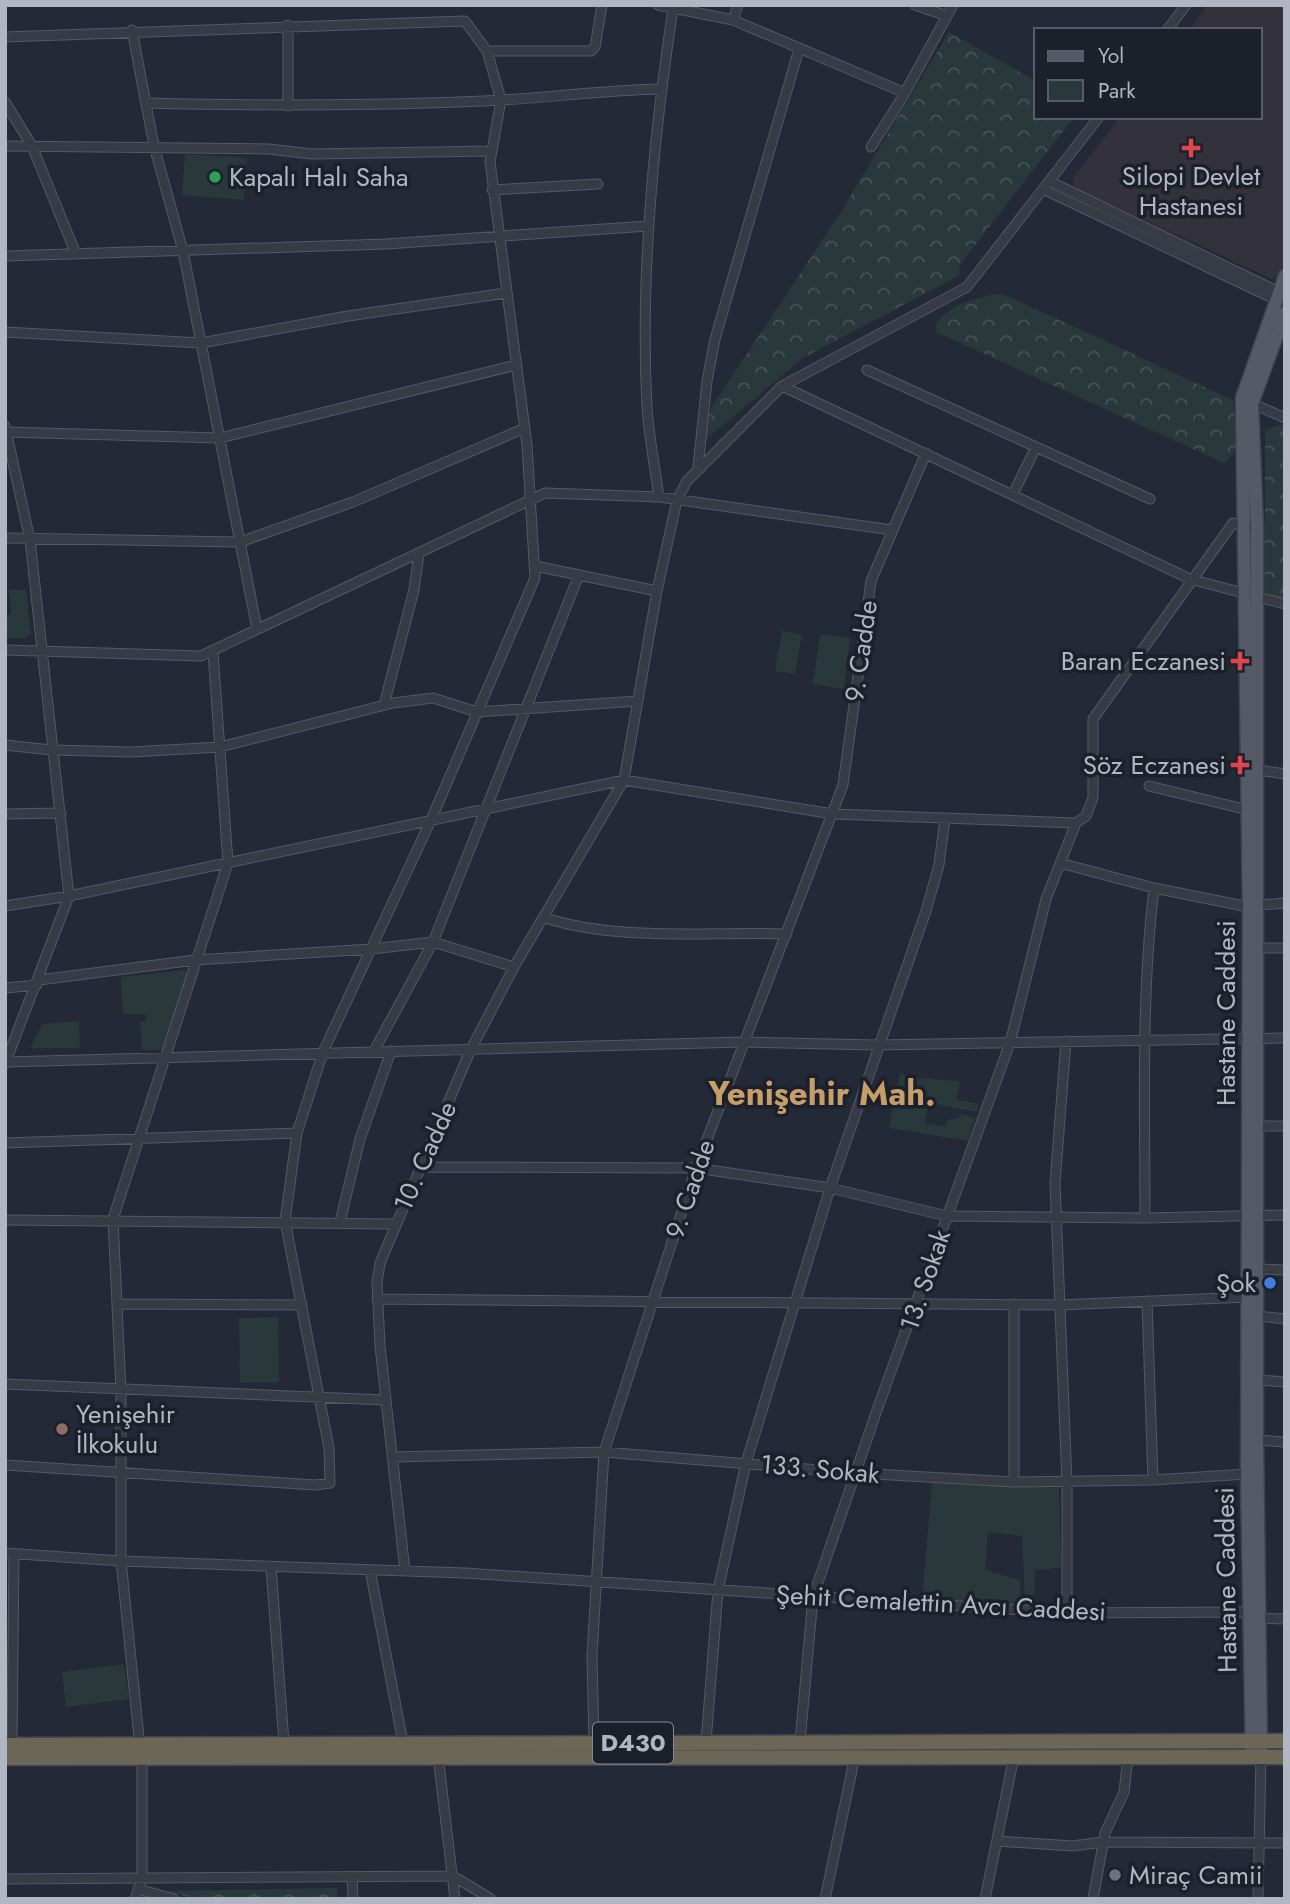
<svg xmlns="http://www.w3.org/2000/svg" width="1290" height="1904" font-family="Jost,sans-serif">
<defs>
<pattern id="forest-crowns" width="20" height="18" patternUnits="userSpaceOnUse" patternTransform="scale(1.75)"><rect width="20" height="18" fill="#29383b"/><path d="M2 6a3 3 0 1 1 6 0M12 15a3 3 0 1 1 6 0" fill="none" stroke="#465356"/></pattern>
</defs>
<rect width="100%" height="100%" fill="#232936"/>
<path fill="#33313b" d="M1208 5H1285V264L1280 276 1272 279 1074 187 1073 178 1120 117H1260V30H1189Z"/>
<path fill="#29383b" d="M185 154 247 158 244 200 182 195Z
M9 590H26L31 634 25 638H5V619L11 613Z
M782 631 802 635 795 674 775 671Z
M820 634 850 638 844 689 813 684Z
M185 970 188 972 162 1050H142L140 1022H146L145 1014H123L121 977Z
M79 1021 80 1048H30L42 1024Z
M900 1073 918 1078 960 1081 957 1099 979 1104 977 1112 930 1103 924 1123 946 1127 948 1120 959 1118 960 1114 975 1118 968 1141 889 1128Z
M278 1317 279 1382 240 1383 239 1318Z
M932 1483 1059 1487 1061 1568 1035 1570 1034 1605H1025L1022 1536 988 1532 985 1570 1020 1580 1021 1605 922 1598Z
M124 1664 129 1699 66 1707 62 1672Z"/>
<path fill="url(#forest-crowns)" d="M949 32 1036 81V117H1074L959 266 960 275 803 358 703 442 711 408 842 210Z
M1003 294 1233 400 1237 451 1224 463 938 333 935 326C948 304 979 296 1003 294Z
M1282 424 1285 425V598L1265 593V430Z
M337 1888V1899H196L167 1891Z"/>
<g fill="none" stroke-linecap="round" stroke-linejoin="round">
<g stroke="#545964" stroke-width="11">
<path id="minor" d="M658 5 733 20 905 93
M915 5 947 16
M733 20 738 5
M288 25V106
M132 30 154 146 183 251 257 629
M1167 30 1186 5
M5 37 465 21 487 51 501 100 490 162 527 445 535 578 431 820 323 1052 297 1133 285 1221 329 1448 330 1483 315 1485 5 1465
M487 51H591L595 47 602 5
M5 102 32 146 76 254
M146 103C265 106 383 106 502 100 555 97 607 90 661 89
M5 146 269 149 312 154 492 151
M871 147 902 98 953 5
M1049 181 1283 294
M1043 189 1285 304
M492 190 598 184
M5 256 386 244 648 226
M5 332 201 343 348 316 506 293
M867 370 1150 499
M782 386 1190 579 1285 604
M1249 402 1285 418
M5 426 30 540 69 896 5 1064
M5 432 220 438 516 365
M698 467 707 381 715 339 799 49
M1013 494 1036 447
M659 497C655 468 649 437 647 407 640 275 653 140 673 9
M5 538 240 542 353 502 525 428
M535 566 657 591
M5 650 201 656 545 493 659 497 892 530
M384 705 414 590 419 554
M5 745 51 750 132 752 220 747 393 703 433 698 477 712 638 701
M1258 770 1285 774
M1149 786 1248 810
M5 814 61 813
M1060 863 1154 888 1249 907
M1259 905 1285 903
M5 906 69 896 624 780 833 814 1076 823 1086 816 1093 798V719L1233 523 1257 529
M545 918C622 942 707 931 787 934
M1259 948H1285
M39 980 195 960 372 949 433 942 514 967
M5 988 37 985
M1066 1041 1055 1183 1067 1483V1613
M374 1051 433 942 579 575
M5 1062 743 1042 877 1045 1285 1038
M1259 1126H1285
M5 1143 297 1133
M421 1167 696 1168 830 1188 947 1216 1145 1218 1285 1215
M1145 1218C1145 1108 1141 997 1154 888
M5 1220 395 1224
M340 1222 360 1139 391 1051
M1259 1269 1285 1270
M377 1299 1059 1305 1248 1297
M1147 1301 1153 1480
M117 1304 302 1305
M1014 1304V1482
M1258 1316 1285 1319
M1258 1380 1285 1382
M5 1384 385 1400
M1257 1440 1285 1442
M392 1457 604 1452 856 1473 1014 1482 1153 1480 1247 1474
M5 1553 121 1561 465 1573 1067 1613 1248 1612 1259 1618 1285 1619
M271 1567 284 1743
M370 1570 403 1743
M405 1571 380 1346 377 1283 380 1263 470 1051 514 967 624 780 657 591 677 500 687 481 782 386 967 287 1099 117
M706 1742 718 1590 746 1463 830 1188 926 911 939 865 945 818
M800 1742 813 1597 877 1410 1010 1043 1046 899 1076 823
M594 1743 592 1656 604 1452 696 1168 843 785 871 581 926 453
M12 1745 14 1554
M140 1747 121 1561V1390L113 1219 228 863 213 652
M438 1756 455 1899
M997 1841 1072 1846 1103 1842 1285 1843
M352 1877 353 1899
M5 1879 453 1876 491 1899
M138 1889 174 1899
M135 1899 142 1879V1757
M825 1899 855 1756
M985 1899 1014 1756
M1093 1899 1105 1833 1124 1792 1128 1756
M1258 1899 1261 1757"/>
</g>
<g stroke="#404450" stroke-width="15">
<path id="major" d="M1252 1757 1247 1474 1249 907 1242 398 1285 276
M1261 1757 1257 1440V529L1252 404 1285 313"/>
</g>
<g stroke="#414651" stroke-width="17">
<path id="highway" d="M5 1745 1285 1741
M5 1758 1285 1757"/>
</g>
<use href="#minor" stroke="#373b46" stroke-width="9"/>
<use href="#major" stroke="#555a66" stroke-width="12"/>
<use href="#highway" stroke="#6b6655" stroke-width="14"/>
</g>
<g fill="#e0444e" stroke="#1c202b" stroke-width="2.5">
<path d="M1187.5 137.5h7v7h7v7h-7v7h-7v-7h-7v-7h7z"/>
<path d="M1236.5 650.5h7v7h7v7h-7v7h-7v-7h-7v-7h7z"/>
<path d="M1236.5 754.5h7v7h7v7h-7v7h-7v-7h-7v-7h7z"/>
</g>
<circle fill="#2e9e5b" stroke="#1c202b" stroke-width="2.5" cx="215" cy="177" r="7"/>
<circle fill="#3f7fe0" stroke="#1c202b" stroke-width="2.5" cx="1270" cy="1283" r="7"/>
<circle fill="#8d6e63" stroke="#1c202b" stroke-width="2.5" cx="62" cy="1429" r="7"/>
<circle fill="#6b7280" stroke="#1c202b" stroke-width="2.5" cx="1115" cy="1875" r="7"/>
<g text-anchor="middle" stroke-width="7" stroke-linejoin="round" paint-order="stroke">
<rect fill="#1c202b" stroke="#848995" stroke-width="2" x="593" y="1722.5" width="80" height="41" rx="5"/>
<g font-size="24" font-weight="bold" fill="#b1b6c3">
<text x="633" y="1751">D430</text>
</g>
<g font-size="26" fill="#b1b6c3" stroke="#1c202b" text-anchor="start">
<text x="1191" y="185" text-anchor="middle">Silopi Devlet<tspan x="1191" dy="30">Hastanesi</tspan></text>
<text x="229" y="186">Kapalı Halı Saha</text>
<text x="1226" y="670" text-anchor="end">Baran Eczanesi</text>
<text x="1226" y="774" text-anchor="end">Söz Eczanesi</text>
<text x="1256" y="1292" text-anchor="end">Şok</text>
<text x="76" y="1423">Yenişehir<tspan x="76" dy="30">İlkokulu</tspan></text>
<text x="1129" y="1884">Miraç Camii</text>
</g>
<g font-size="26" fill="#b1b6c3" stroke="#1c202b">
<text transform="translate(861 651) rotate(-82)" y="9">9. Cadde</text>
<text transform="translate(1226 1013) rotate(-90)" y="9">Hastane Caddesi</text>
<text transform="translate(425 1156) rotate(-66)" y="9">10. Cadde</text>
<text transform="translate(690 1189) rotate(-71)" y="9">9. Cadde</text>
<text transform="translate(925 1280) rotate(-71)" y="9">13. Sokak</text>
<text transform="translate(820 1469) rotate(5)" y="9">133. Sokak</text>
<text transform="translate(1226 1580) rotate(-91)" y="9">Hastane Caddesi</text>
<text transform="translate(941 1603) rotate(3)" y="9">Şehit Cemalettin Avcı Caddesi</text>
</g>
<g font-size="33" font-weight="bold" fill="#c69e69" stroke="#1c202b">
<text x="822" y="1105">Yenişehir Mah.</text>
</g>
</g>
<rect width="1290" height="1904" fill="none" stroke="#b1b6c3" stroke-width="14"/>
<rect x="1034" y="28" width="228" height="91" fill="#1c202b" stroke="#585c68" stroke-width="2"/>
<rect x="1048" y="51" width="35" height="10" fill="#555a66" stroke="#585c68" stroke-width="2"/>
<text x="1098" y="63" font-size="21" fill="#b1b6c3">Yol</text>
<rect x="1048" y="80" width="35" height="21" fill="#29383b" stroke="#585c68" stroke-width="2"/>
<text x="1098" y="98" font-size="21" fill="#b1b6c3">Park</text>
</svg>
